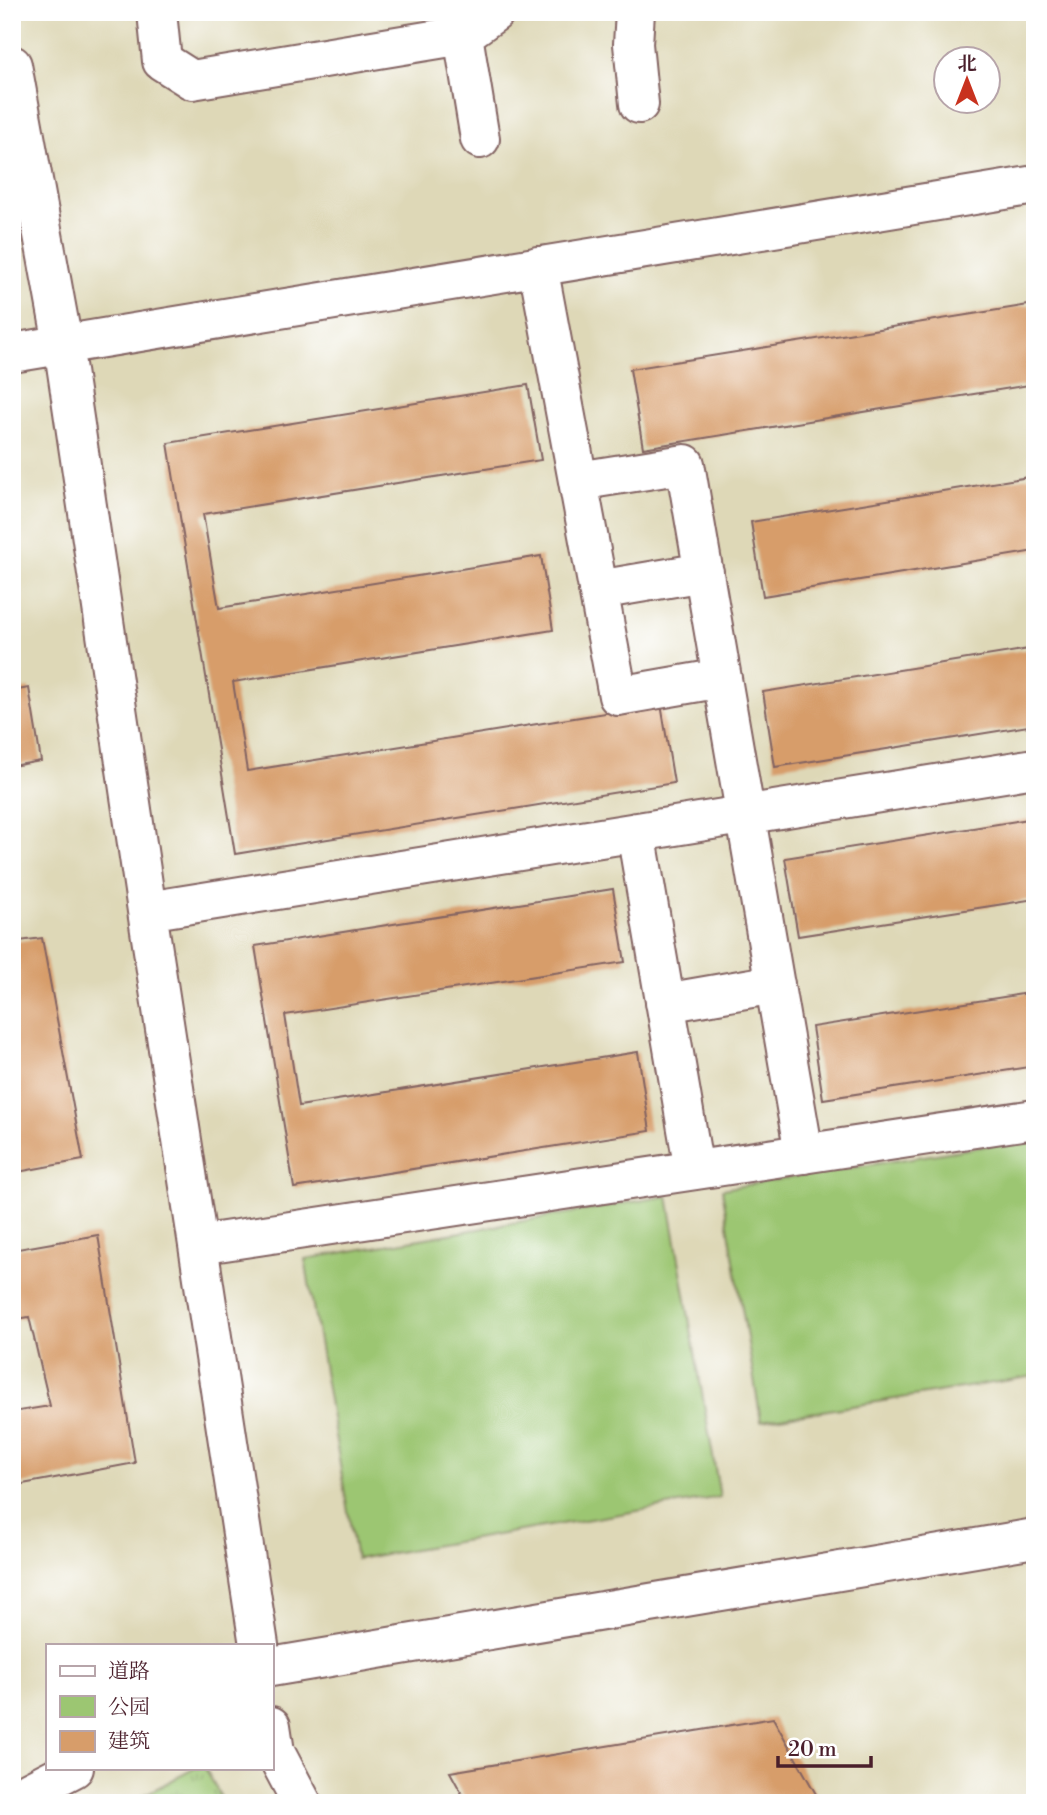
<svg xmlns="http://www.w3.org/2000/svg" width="1047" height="1815" font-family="'Libre Bodoni','Noto Serif SC',serif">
<defs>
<pattern id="grass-tufts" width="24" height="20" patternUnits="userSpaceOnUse" patternTransform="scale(1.75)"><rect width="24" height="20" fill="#9cc672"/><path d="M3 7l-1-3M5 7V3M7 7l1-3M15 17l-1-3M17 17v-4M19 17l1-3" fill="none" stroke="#81a05e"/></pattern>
</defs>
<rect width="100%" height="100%" fill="#fff"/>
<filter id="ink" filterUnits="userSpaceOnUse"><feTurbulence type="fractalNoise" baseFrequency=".0143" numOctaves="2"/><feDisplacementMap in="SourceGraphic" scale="14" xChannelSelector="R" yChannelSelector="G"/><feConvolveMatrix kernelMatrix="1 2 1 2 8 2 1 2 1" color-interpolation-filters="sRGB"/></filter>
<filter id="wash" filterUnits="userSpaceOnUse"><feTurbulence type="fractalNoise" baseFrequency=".00686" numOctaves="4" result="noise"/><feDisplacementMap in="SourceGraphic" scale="28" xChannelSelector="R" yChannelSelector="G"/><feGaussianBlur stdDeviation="1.57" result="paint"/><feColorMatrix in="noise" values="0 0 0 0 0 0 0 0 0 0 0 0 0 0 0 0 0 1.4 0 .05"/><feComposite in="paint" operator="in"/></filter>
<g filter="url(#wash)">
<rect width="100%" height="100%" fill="#ede5c8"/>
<path fill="#ded8b7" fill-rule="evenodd" d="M12 12H1035V1803H12ZM946 60H988V102H946ZM47 1645H271V1768H47Z"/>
<path fill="url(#grass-tufts)" stroke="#73724e" stroke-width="2" d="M195 1768H205L224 1803H129Z"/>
<path fill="#9cc672" stroke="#73724e" stroke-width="2" d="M1035 1138V1376L761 1421 722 1189Z
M668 1196 720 1497 356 1559 305 1259Z"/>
<g id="blocks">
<path fill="#d79d6a" d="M1035 304V384L643 448 630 369Z
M528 385 541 460 203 514 219 608 541 556 553 630 233 682 247 771 661 704 674 783 235 854 168 443Z
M1035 476V551L763 596 751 522Z
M1035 648V725L775 767 763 692Z
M29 688 41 761 12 766V691Z
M1035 818V899L798 936 785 858Z
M613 889 625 962 285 1015 299 1106 638 1052 650 1131 294 1188 255 946Z
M42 938 83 1160 12 1173V942Z
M1035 992V1066L823 1099 812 1027Z
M98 1235 135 1463 12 1486V1412L50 1406 29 1317 12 1320V1250Z
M773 1718 821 1803H467L450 1772Z"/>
</g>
</g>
<g filter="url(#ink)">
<use href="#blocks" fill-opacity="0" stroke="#836462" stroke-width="2"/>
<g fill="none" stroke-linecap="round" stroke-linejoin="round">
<g stroke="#836462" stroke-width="42">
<path id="minor" d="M157 12 162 61 192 80 463 35 495 12
M635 12 633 44 639 104
M463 35 480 139
M12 65 63 344 147 911 259 1645
M538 266 618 696 722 678
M12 353 1035 185
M578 481 685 464 804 1154
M598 590 704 572
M636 832 694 1170
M147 911 1035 768
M665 1003 775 984
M198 1245 1035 1119
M271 1667 1035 1538
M271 1726 275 1752 302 1803
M12 1800 74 1768"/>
</g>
<use href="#minor" stroke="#fff" stroke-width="38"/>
</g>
</g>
<rect width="1047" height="1815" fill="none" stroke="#fff" stroke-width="42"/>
<rect x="46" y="1644" width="228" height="126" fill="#ffffff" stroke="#b7a5aa" stroke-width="2"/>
<rect x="60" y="1666" width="35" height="10" fill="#ffffff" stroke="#b7a5aa" stroke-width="2"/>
<text x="108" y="1678" font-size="21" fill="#4a1f2b">道路</text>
<rect x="60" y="1696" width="35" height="21" fill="#9cc672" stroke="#b7a5aa" stroke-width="2"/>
<text x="108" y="1714" font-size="21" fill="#4a1f2b">公园</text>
<rect x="60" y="1731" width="35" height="21" fill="#d79d6a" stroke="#b7a5aa" stroke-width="2"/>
<text x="108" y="1748" font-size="21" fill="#4a1f2b">建筑</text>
<g transform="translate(967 80)"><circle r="33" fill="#ffffff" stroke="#b7a5aa" stroke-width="2"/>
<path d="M0-5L12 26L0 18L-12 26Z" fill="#c8321e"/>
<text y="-10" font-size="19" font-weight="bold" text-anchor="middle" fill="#4a1f2b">北</text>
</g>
<path d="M778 1756v10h93v-10" fill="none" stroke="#4a1f2b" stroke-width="3.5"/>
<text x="788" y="1756" font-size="21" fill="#4a1f2b" stroke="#ffffff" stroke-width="5" paint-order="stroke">20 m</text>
</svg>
